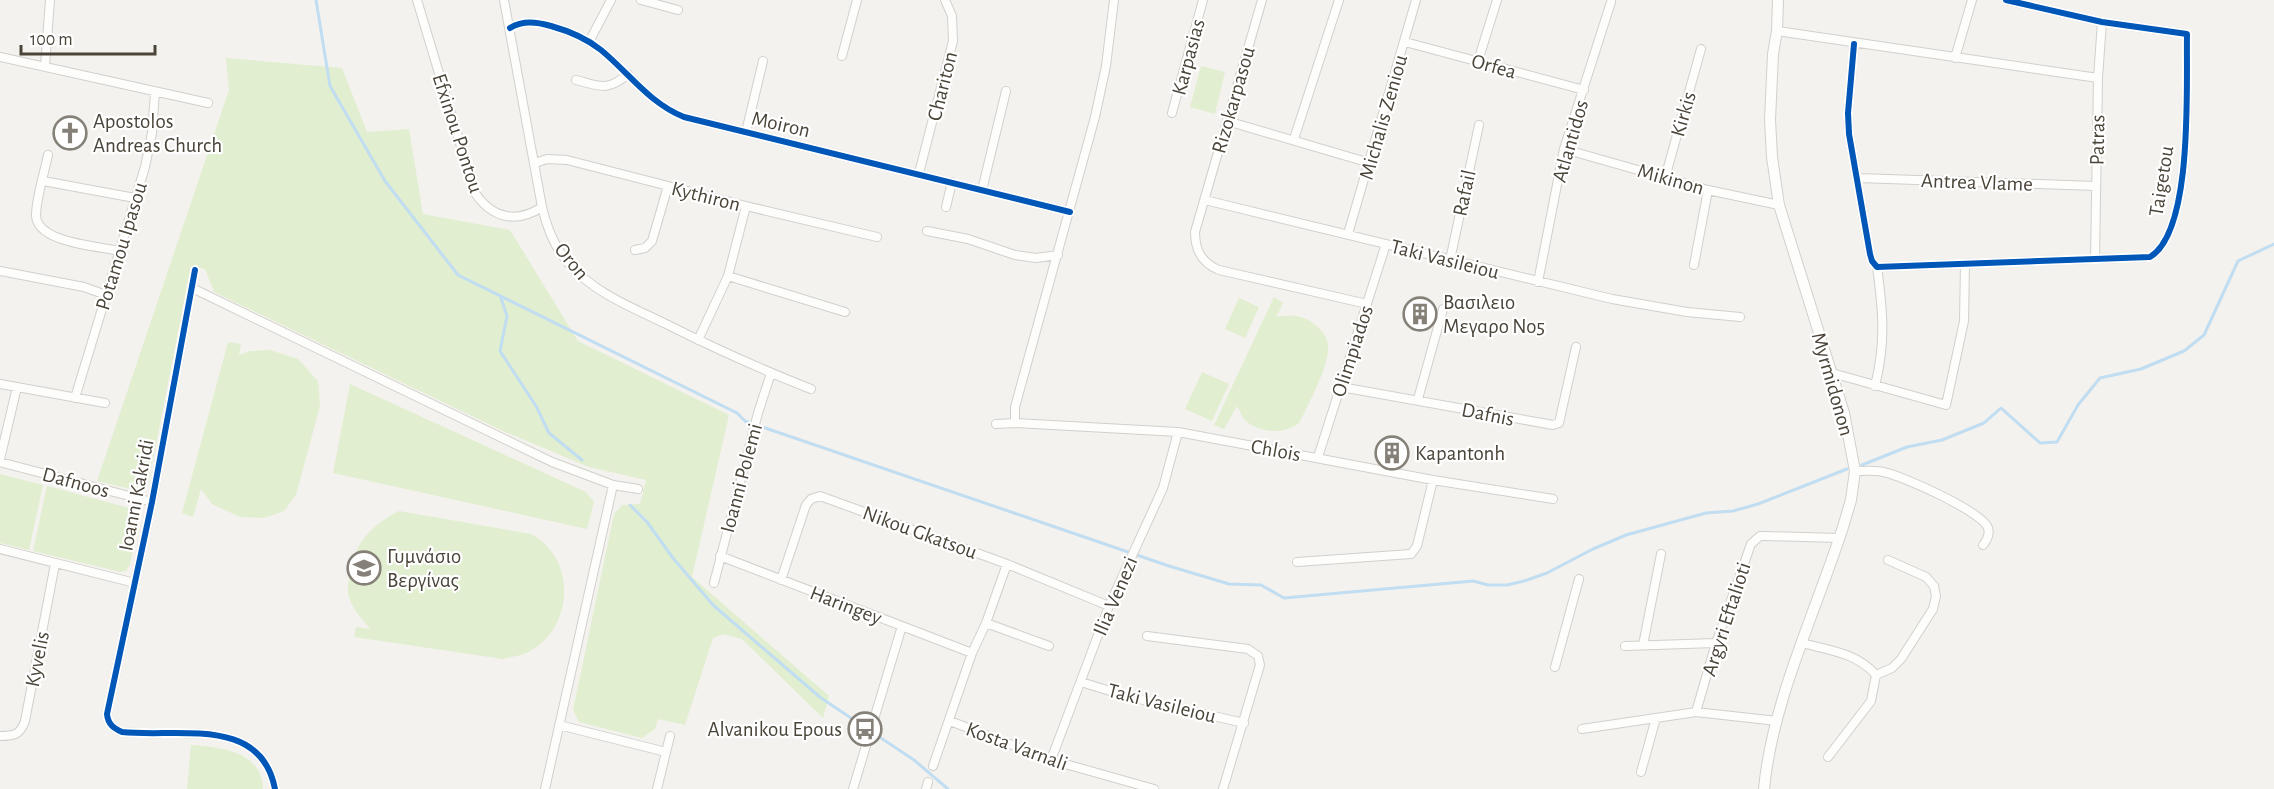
<svg xmlns="http://www.w3.org/2000/svg" width="2274" height="789" font-family="'Alegreya Sans',sans-serif">
<rect width="100%" height="100%" fill="#f4f2ee"/>
<path fill="#e1eecf" d="M226 58 342 68 367 132 409 129 423 214 510 230 578 341 729 415 692 577 829 696 823 718 742 639 723 634 713 638 685 725 658 719 655 729 642 738 579 722 573 710 614 514 622 505 640 504 646 480 589 467 503 431 214 292 205 269 191 266 149 480 145 486 135 490 97 481 229 90Z
M1201 66 1225 72 1215 114 1190 107Z
M1274 297 1283 303 1276 317C1290 314 1305 315 1315 325 1320 329 1325 334 1327 340 1334 360 1308 403 1300 422 1286 435 1262 433 1247 422 1242 418 1240 411 1237 406L1224 429 1214 425Z
M1239 298 1259 307 1245 338 1225 329Z
M228 342 241 344 239 355 250 351 270 350 298 359 318 381 320 406 296 495 284 511 264 518 240 517 212 504 201 489 193 517 182 513Z
M1202 372 1229 384 1212 421 1185 409Z
M350 384 586 492 594 502 587 529 333 473Z
M0 474 43 485 29 550 0 543Z
M47 486 133 509 139 522 130 564 126 571 121 572 33 551Z
M399 511 531 534C578 559 574 631 526 653 520 656 510 657 503 659L354 637 356 627 370 629C362 619 350 606 348 593 347 587 349 580 350 574 353 544 373 524 399 511Z
M191 745C220 747 262 751 263 789H187Z"/>
<g fill="none" stroke-linecap="round" stroke-linejoin="round">
<path stroke="#c0ddf1" stroke-width="3" d="M316 0 330 86 385 181 458 275 737 413 745 421 1169 566 1229 584 1261 585 1284 598 1473 581 1488 585H1507L1524 581 1547 573 1593 549 1626 535 1706 513 1733 511 1758 504 1847 469
M501 298 507 316 500 351 536 406 549 433 582 460
M1862 465 1907 447 1942 440 1984 423 2001 408 2040 443 2057 442 2078 405 2100 378 2141 369 2184 351 2204 335 2238 261 2274 244
M630 505 647 522 673 558 713 605 821 698 914 760 948 789"/>
<g stroke="#d2d0cb" stroke-width="10">
<path id="minor" d="M417 0 475 193C492 218 516 224 542 207
M504 0 542 207C547 228 555 249 570 265 595 293 631 307 664 323 712 347 760 369 811 389
M641 0 678 10
M1262 0 1195 232C1195 251 1202 263 1219 270L1367 304
M510 28C523 20 537 22 551 26 569 31 586 38 601 50 629 73 649 103 684 117L1070 212
M1777 31 2098 78
M589 42 611 0
M1405 42 1584 90
M1854 44 1848 113 1849 134 1870 254 1872 261 1877 267 2150 257C2194 231 2186 82 2187 34L2102 22 2006 0
M842 56 857 0
M0 57 208 103
M1955 58 1972 0
M1478 61 1497 0
M45 66 50 0
M576 80C600 86 607 92 628 74
M1172 113 1203 0
M1227 121 1370 163
M746 132 763 61
M1294 139 1339 0
M1564 149 1708 190 1779 205
M48 155C44 174 37 195 36 214 35 243 99 246 120 251
M535 163 547 159 567 160 746 206 877 237
M919 173 953 41 952 16 945 0
M1665 178 1701 49
M1858 178 2096 186
M43 181 135 198
M982 190 1006 91
M1205 200 1612 299 1687 312 1740 317
M946 207 952 182
M927 231 968 239 1015 255 1036 258 1058 255
M1348 234 1416 0
M635 250 645 248 652 241 668 186
M2095 259 2098 78 2102 22
M1450 260 1479 125
M1694 265 1708 190
M195 270 152 502 107 714C108 724 113 728 122 732 177 738 261 715 275 789
M0 271 84 287 106 295
M728 276 845 312
M1538 282 1564 149 1611 2
M192 288 552 462 613 485 638 489
M698 340 728 276 746 206
M1832 373 1946 405 1964 321 1965 264
M0 384 105 403
M1875 386C1886 342 1883 311 1877 267
M1341 387 1553 425 1559 423 1576 347
M75 398 145 167 152 133 155 92
M1418 399 1443 309
M1015 423V407L1095 117 1106 66 1114 0
M996 424 1015 423 1178 432 1433 480 1553 499
M1318 457 1386 244
M0 459 17 387
M0 462 152 502
M1855 471C1864 471 1874 470 1883 472 1901 475 1983 512 1988 528 1990 534 1987 540 1983 545
M0 549 135 583
M720 556 972 653
M1297 562 1411 554 1417 546 1433 480
M781 580 806 505 811 499 820 496 1007 564 1109 606
M714 583 758 413 771 373
M986 623 1049 646
M1147 636 1248 649 1258 656 1260 665 1223 789
M1802 643C1829 650 1857 653 1876 675
M1643 645 1661 554
M1625 646 1716 643
M1555 667 1579 579
M1081 682 1126 696 1244 723
M1696 712 1716 643 1751 544 1760 536H1765L1839 538
M950 721 1051 760 1154 789
M559 725 666 752
M1582 729 1696 712 1777 721
M0 736C14 736 20 735 25 721L55 564
M1828 757 1871 701 1876 675 1892 668 1901 659 1933 609 1936 596 1934 586 1926 577 1888 560
M1051 760 1109 606 1163 488 1178 432
M933 766 972 653 986 623 1007 564
M1641 772 1656 718
M545 789 613 485
M657 789 670 736
M853 789 902 626
M926 789 928 782"/>
</g>
<g stroke="#d2d0cb" stroke-width="12">
<path id="tertiary" d="M1764 789C1772 702 1816 611 1843 527L1851 500 1855 471 1844 413 1779 205 1772 157 1770 120 1773 54 1777 31 1778 0"/>
</g>
<use href="#minor" stroke="#fdfdfc" stroke-width="8"/>
<use href="#tertiary" stroke="#fdfdfc" stroke-width="10"/>
<g stroke="#fff" stroke-width="10">
<path id="cycleway" d="M510 28C523 20 537 22 551 26 569 31 586 38 601 50 629 73 649 103 684 117L1070 212
M1854 44 1848 113 1849 134 1870 254 1872 261 1877 267 2150 257C2194 231 2186 82 2187 34L2102 22 2006 0
M195 270 152 502 107 714C108 724 113 728 122 732 177 738 261 715 275 789"/>
</g>
<use href="#cycleway" stroke="#0057b8" stroke-width="6"/>
</g>
<defs>
<g id="church-ring" transform="scale(1.725)"><circle r="9.5" fill="#fff" stroke="#868178" stroke-width="1.5"/><path d="M-1.2-6h2.4v3.5h3.3v2.4h-3.3V6h-2.4V-.1h-3.3v-2.4h3.3Z" fill="#868178"/></g>
<g id="building-ring" transform="scale(1.725)"><circle r="9.5" fill="#fff" stroke="#868178" stroke-width="1.5"/><path d="M-4-6H4V6H1V3H-1V6H-4ZM-2.5-4.3h1.7v1.8h-1.7ZM.8-4.3h1.7v1.8H.8ZM-2.5-1h1.7V.8h-1.7ZM.8-1h1.7V.8H.8Z" fill="#868178"/></g>
<g id="school-ring" transform="scale(1.725)"><circle r="9.5" fill="#fff" stroke="#868178" stroke-width="1.5"/><path d="M0-5L7-2L0 1L-7-2ZM-4 1L0 2.5L4 1V4Q0 6-4 4Z" fill="#868178"/></g>
<g id="bus-ring" transform="scale(1.725)"><circle r="9.5" fill="#fff" stroke="#868178" stroke-width="1.5"/><path d="M-5-6H5V4H4V6H2V4H-2V6H-4V4H-5ZM-3.5-4V0h7V-4ZM-3.5 1.2v1.5H-2V1.2ZM2 1.2v1.5H3.5V1.2Z" fill="#868178"/></g>
</defs>
<g fill-rule="evenodd">
<use href="#church-ring" x="70" y="133"/>
<use href="#building-ring" x="1420" y="314"/>
<use href="#building-ring" x="1392" y="453"/>
<use href="#school-ring" x="364" y="568"/>
<use href="#bus-ring" x="865" y="729"/>
</g>
<g text-anchor="middle" stroke-width="4.5" stroke-linejoin="round" paint-order="stroke">
<g font-size="21" fill="#4b4439" stroke="#fff">
<text transform="translate(1188 57) rotate(-75)" y="7">Karpasias</text>
<text transform="translate(1494 66) rotate(15)" y="7">Orfea</text>
<text transform="translate(942 86) rotate(-76)" y="7">Chariton</text>
<text transform="translate(1233 100) rotate(-74)" y="7">Rizokarpasou</text>
<text transform="translate(1683 114) rotate(-74)" y="7">Kirkis</text>
<text transform="translate(1383 117) rotate(-74)" y="7">Michalis Zeniou</text>
<text transform="translate(781 124) rotate(13)" y="7">Moiron</text>
<text transform="translate(458 133) rotate(72)" y="7">Efxinou Pontou</text>
<text transform="translate(2097 140) rotate(-89)" y="7">Patras</text>
<text transform="translate(1570 141) rotate(-74)" y="7">Atlantidos</text>
<text transform="translate(1671 179) rotate(16)" y="7">Mikinon</text>
<text transform="translate(2161 181) rotate(-81)" y="7">Taigetou</text>
<text transform="translate(1977 182) rotate(2)" y="7">Antrea Vlame</text>
<text transform="translate(1464 193) rotate(-78)" y="7">Rafail</text>
<text transform="translate(706 196) rotate(14)" y="7">Kythiron</text>
<text transform="translate(121 246) rotate(-73)" y="7">Potamou Ipasou</text>
<text transform="translate(1445 259) rotate(14)" y="7">Taki Vasileiou</text>
<text transform="translate(572 261) rotate(50)" y="7">Oron</text>
<text transform="translate(1352 351) rotate(-72)" y="7">Olimpiados</text>
<text transform="translate(1833 384) rotate(74)" y="7">Myrmidonon</text>
<text transform="translate(1488 414) rotate(11)" y="7">Dafnis</text>
<text transform="translate(1276 450) rotate(10)" y="7">Chlois</text>
<text transform="translate(741 478) rotate(-75)" y="7">Ioanni Polemi</text>
<text transform="translate(76 482) rotate(15)" y="7">Dafnoos</text>
<text transform="translate(136 495) rotate(-79)" y="7">Ioanni Kakridi</text>
<text transform="translate(920 532) rotate(20)" y="7">Nikou Gkatsou</text>
<text transform="translate(1115 596) rotate(-67)" y="7">Ilia Venezi</text>
<text transform="translate(846 605) rotate(21)" y="7">Haringey</text>
<text transform="translate(1726 619) rotate(-72)" y="7">Argyri Eftalioti</text>
<text transform="translate(37 659) rotate(-79)" y="7">Kyvelis</text>
<text transform="translate(1162 703) rotate(14)" y="7">Taki Vasileiou</text>
<text transform="translate(1017 746) rotate(20)" y="7">Kosta Varnali</text>
</g>
<g font-size="21" fill="#4b4439" stroke="#fff" text-anchor="start">
<text x="93" y="128">Apostolos<tspan x="93" dy="24">Andreas Church</tspan></text>
<text x="1443" y="309">Βασιλειο<tspan x="1443" dy="24">Μεγαρο Νο5</tspan></text>
<text x="1415" y="460">Kapantonh</text>
<text x="387" y="563">Γυμνάσιο<tspan x="387" dy="24">Βεργίνας</tspan></text>
<text x="842" y="736" text-anchor="end">Alvanikou Epous</text>
</g>
</g>
<path d="M21 45v9h134v-9" fill="none" stroke="#4b4439" stroke-width="3"/>
<text x="30" y="45" font-size="18" fill="#4b4439" stroke="#ffffff" stroke-width="4.5" paint-order="stroke">100 m</text>
</svg>
